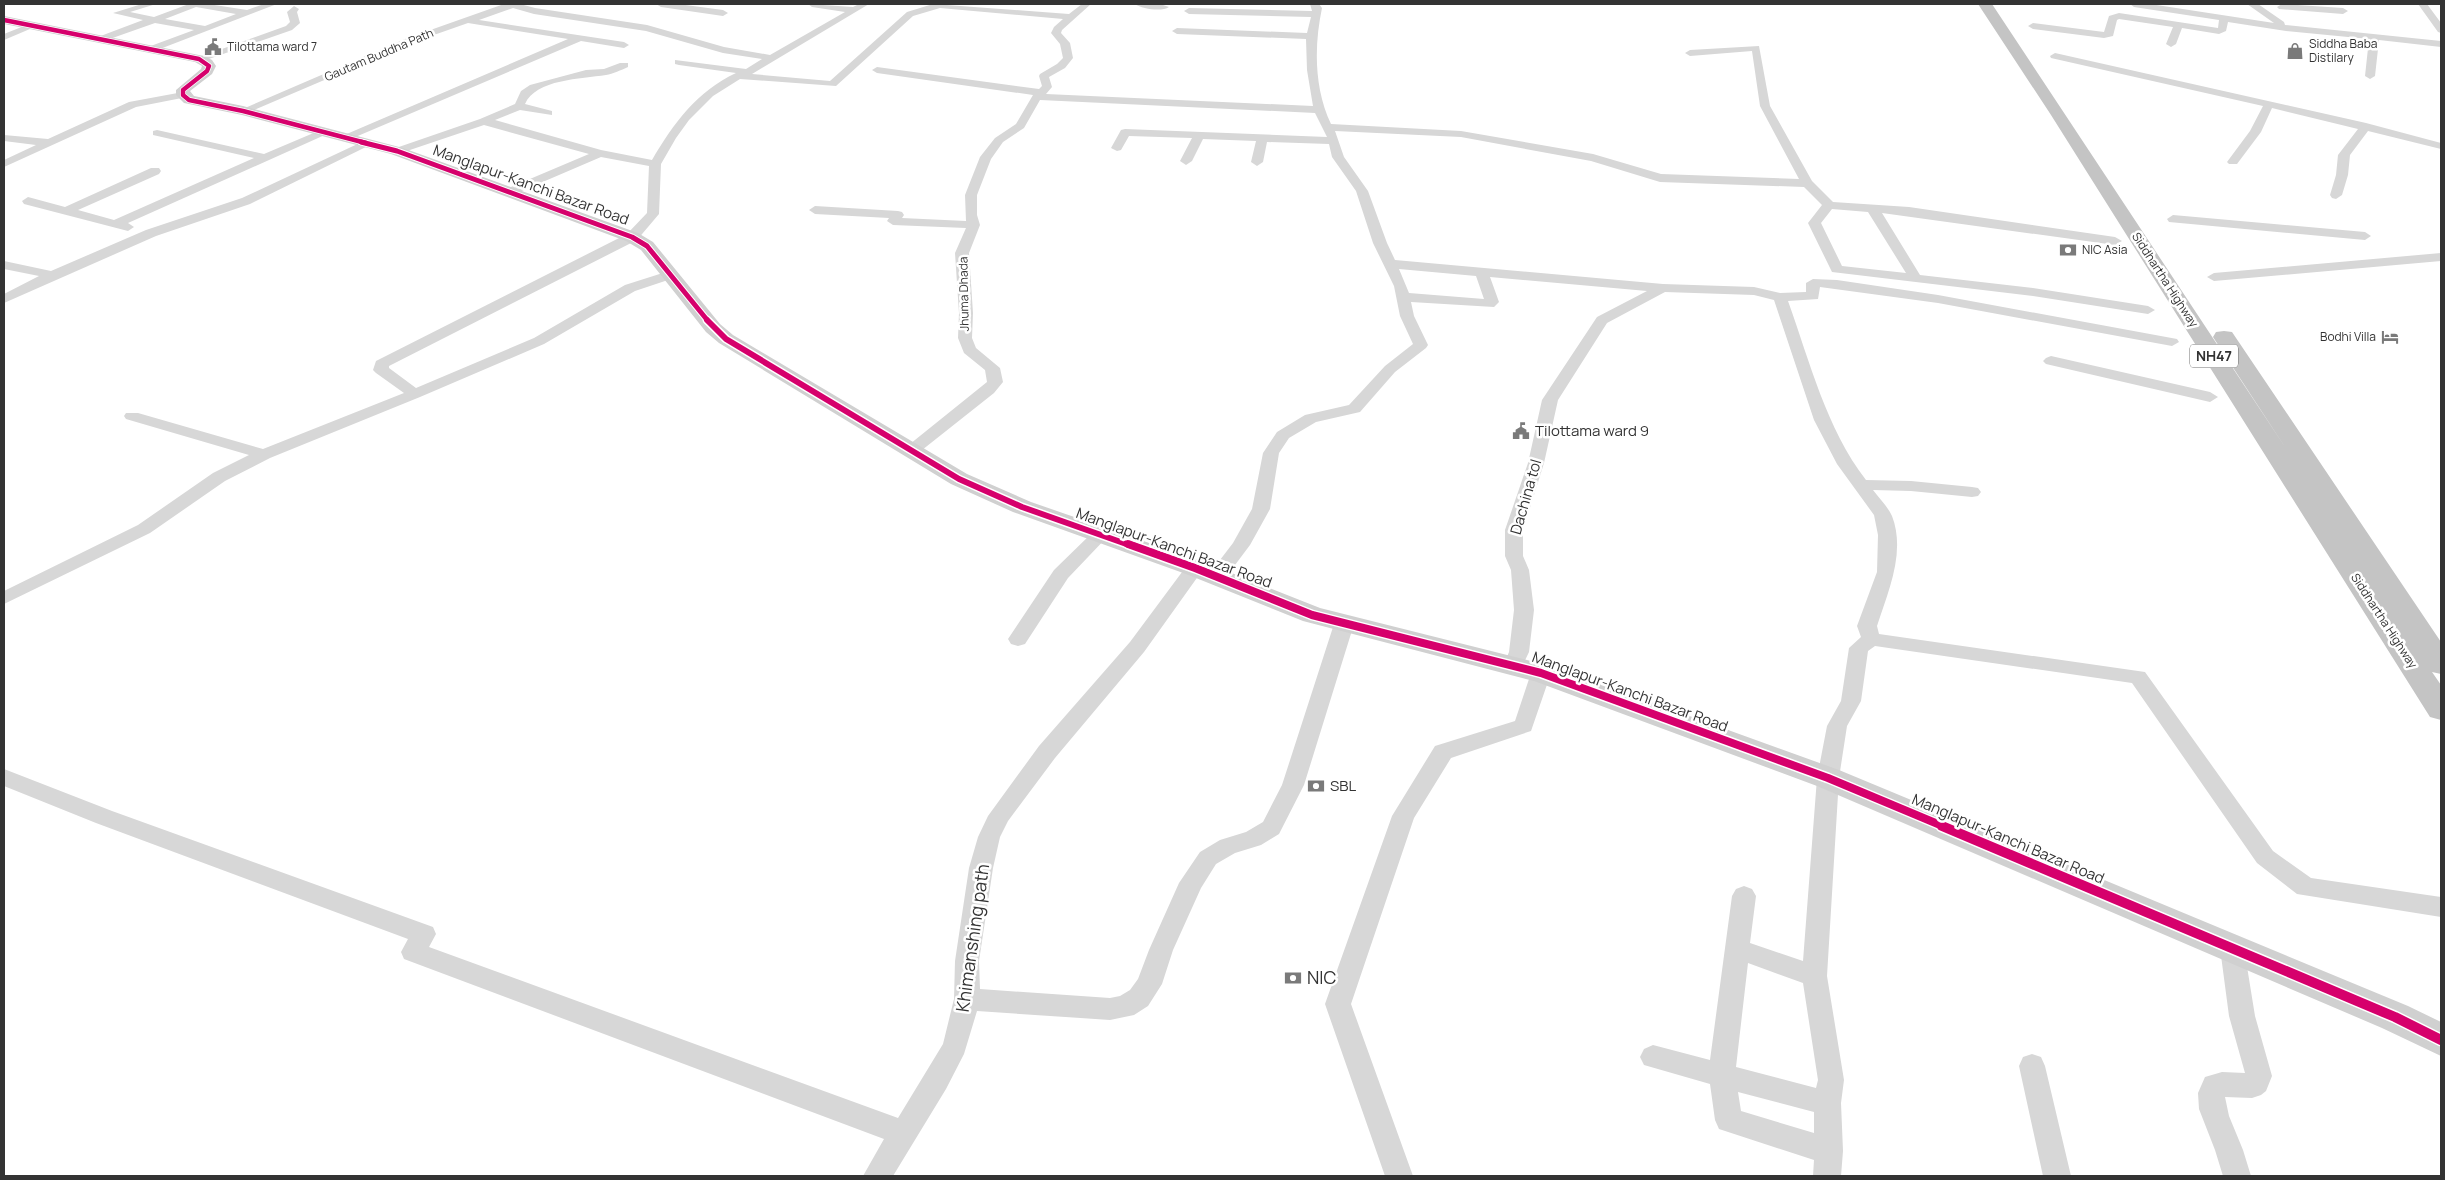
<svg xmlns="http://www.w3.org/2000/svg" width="2445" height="1180" font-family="Manrope,sans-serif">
<rect width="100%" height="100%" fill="#fff"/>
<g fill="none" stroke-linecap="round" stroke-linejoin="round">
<path fill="#d7d7d7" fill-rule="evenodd" d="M142 4H156L130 12 154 17 189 4H208L247 10 264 4H277L152 52 148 51V47L194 30 155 23 104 41H98V37L143 20 113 13ZM196 7 236 14 205 26 165 19Z
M504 4H520L535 8 647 25 724 47 770 55 845 12 812 7 808 4 853 7 859 4H869L752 74 830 81 907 12 933 4 1069 14 1082 4H1091L1062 30 1061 33 1070 43 1073 58 1065 68 1049 77 1052 87 1046 94 1313 106 1307 70 1306 39 1177 34 1172 31 1177 28 1307 33 1311 17 1189 14 1184 11 1189 8 1312 11 1310 4H1319L1322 8C1314 46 1314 88 1331 124L1461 131 1593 154 1661 174 1799 179 1760 106 1752 51 1690 56 1685 53 1690 50 1759 46 1770 106 1812 181 1833 202 1909 207 2115 237 2122 241 2115 245 1882 213 1920 275 2033 288 2148 306 2155 310 2148 314 2033 296 1832 272 1808 223 1822 205 1804 187 1660 182 1591 161 1461 137 1335 131 1344 157 1368 191 1387 243 1395 260 1663 284 1754 287 1780 293 1806 292V283L1813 279 1837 280 1938 295 2177 339 2179 342 2172 346 1938 303 1820 287 1818 299 1788 301C1810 362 1826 428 1866 480L1911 481 1972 487 1978 488 1981 492 1978 496 1972 497 1911 491 1873 490C1879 498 1888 507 1892 516 1906 552 1888 592 1877 626L1879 634 2145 672 2273 851 2311 878 2441 897V917L2297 894 2257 863 2132 683 1875 646 1868 651 1861 701 1847 726 1839 778 1827 976 1844 1080 1841 1103 1843 1151 1841 1176H1813L1814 1160 1719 1129 1715 1120 1710 1084 1644 1065 1640 1057 1644 1049 1653 1045 1710 1060 1732 896 1736 889 1744 886 1752 889 1756 896 1750 943 1803 961 1817 778 1827 726 1841 701 1849 648 1861 637 1857 626 1877 572 1878 535 1874 515 1837 464 1814 420 1774 300 1754 295 1665 292 1607 323 1558 400 1544 463 1523 530V556L1529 570 1534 610 1529 652 1520 671 1513 673 1506 671 1503 666 1509 652 1514 610 1511 570 1505 556V530L1528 463 1542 400 1597 317 1647 291 1490 277 1499 302 1494 307 1411 302 1414 316 1428 345 1426 348 1395 372 1360 412 1316 422 1289 438 1279 453 1270 509 1250 545 1223 581 1216 583 1209 581 1207 577 1233 543 1252 509 1263 453 1277 432 1305 415 1349 405 1385 366 1413 344 1400 316 1394 286 1373 243 1356 191 1332 157 1329 144 1267 142 1263 162 1257 166 1251 162 1256 141 1203 139 1192 161 1186 165 1180 161 1192 138 1129 136 1121 150 1117 151 1111 148 1121 130 1125 129 1327 137 1315 113 1040 100 1024 128 1003 142 991 159 977 195V215L980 225 969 253 973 313 972 338 976 348 1000 368 1003 382 994 393 917 454H905L903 451 905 448 987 382 985 370 964 353 958 338 959 313 955 253 966 228 893 225 887 221 889 218 815 214 809 210 815 206 898 211 902 212 904 215 902 218 966 221 965 195 980 157 995 138 1016 124 1033 95 877 73 872 70 877 67 1039 89 1042 86 1039 76 1040 74 1057 64 1063 58 1060 44 1051 33 1054 27 1063 19 940 8 913 16 836 86 740 79 713 96 689 120 676 138 661 164 659 214 637 240 389 366V368L416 388 534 338 625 285 669 271 676 275 674 278 635 291 544 344 420 397 270 458 225 481 150 533 4 604V591L138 525 213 473 249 455 126 419 124 416 126 413H138L263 449 404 393 376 373 373 370 376 361 627 234 647 213 649 166 601 157 510 196 506 195 504 192 506 189 589 154 484 125 401 153H393V149L480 119 515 104 521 91 530 85 586 70 604 69 620 63H628V67C621 70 613 74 606 75 581 79 536 79 525 104L552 111V115L520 110 495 120 601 150 652 160C673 124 697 91 736 73L679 65 675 64V60L746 69 762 59 723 53 646 31 534 14 513 8 479 20 624 42 629 45 624 48 581 41 346 141 340 138 342 136 568 39 468 23 411 43 247 113 243 114 238 111 405 39ZM1832 209 1868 212 1906 273 1842 266 1821 223ZM1399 269 1476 276 1484 299 1409 293ZM1748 963 1803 983 1818 1080 1816 1088 1736 1067ZM1738 1092 1814 1112V1133L1741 1111Z
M656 4H678L723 10 728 13 723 16 661 7Z
M1135 4H1160L1169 7C1162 12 1142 9 1135 4Z
M2130 4H2150L2274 23 2247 4H2258L2284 22 2285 25 2441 41V47L2379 40 2375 76 2370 79 2365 76 2369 39 2286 31 2228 22 2226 31 2219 34 2182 28 2176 44 2171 47 2166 44 2173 27 2119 19 2117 20 2113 36 2104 38 2033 29 2028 26 2033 23 2104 32 2109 16 2119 13 2218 28 2219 20 2134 7Z
M2282 4 2343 8 2348 11 2343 14 2279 9 2277 7Z
M2418 4H2427L2441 23V33L2438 32Z
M294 6 299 9 297 12 300 23 292 30 203 61 199 62 194 59 286 26 290 22 287 12Z
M29 24 37 26 4 40V34Z
M2055 53 2366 123 2441 143V149L2368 131 2350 155 2348 175 2342 195 2336 199 2332 198 2330 195 2336 175 2338 155 2358 129 2272 108 2261 132 2237 164H2229L2227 162 2250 131 2263 106 2051 58 2050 56Z
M183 92 188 95 187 97 136 107 4 167V160L36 145 4 141V135L48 139 129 102Z
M323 129 329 132 327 134 128 223 134 227 128 231 24 204 22 201 28 197 65 207 151 168H159L161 171 159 174 78 210 114 220 254 158 153 135V131L157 130 264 154Z
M366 140 370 141V145L250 204 156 236 4 303V294L39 276 4 269V261L51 271 146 230 242 198Z
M2173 215 2365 232 2371 236 2365 240 2169 222 2167 219Z
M2441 253V261L2214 281 2207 277 2214 273Z
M2051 356 2210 392 2218 397 2210 402 2046 364 2043 361 2046 358Z
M1100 530 1106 531 1109 535 1068 578 1025 644 1018 646 1011 644 1008 639 1054 570 1094 531Z
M1195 562 1202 564 1204 568 1144 652 1055 758 1008 821 1000 837 993 868 979 961 980 989 1110 998 1120 996 1130 990 1138 979 1149 950 1179 883 1200 852 1220 840 1246 832 1263 822 1282 785 1334 624 1337 619 1344 618 1351 619 1354 624 1304 785 1279 834 1261 845 1235 853 1216 864 1201 888 1173 950 1162 984 1148 1006 1134 1015 1110 1020 977 1011 964 1054 946 1089 893 1176H863L884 1139 404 959 401 952 408 939 96 823 4 786V769L112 811 433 927 436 934 429 947 898 1118 943 1044 954 999 955 961 969 868 978 837 988 816 1039 746 1130 642 1188 564Z
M1541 666 1548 668 1551 673 1531 731 1451 758 1414 818 1351 1004 1413 1176H1385L1325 1004 1392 816 1435 746 1515 721 1531 673 1534 668Z
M2232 938 2241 941 2244 948 2255 1016 2272 1076 2266 1091 2261 1095 2252 1098 2225 1097 2229 1116 2243 1150 2251 1176H2223L2215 1150 2199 1109 2198 1093 2205 1077 2222 1072 2245 1073 2229 1016 2220 948 2223 941Z
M2032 1054 2041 1057 2045 1066 2071 1176H2043L2019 1066 2023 1057Z"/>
<path fill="#d0d0d0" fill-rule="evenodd" d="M4 16 204 56 212 60 216 66 212 74 190 91 194 96 243 106 403 148 638 233 653 242 720 324 733 335 967 474 1031 502 1204 562 1320 608 1551 666 1839 770 2408 1006 2441 1022V1056L2382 1028 1817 786 1534 681 1303 621 1186 574 1013 512 951 484 719 343 706 332 641 250 626 241 391 154 242 115 184 103 176 95V90L201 69 202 66 195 62 4 24Z"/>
<path fill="#c4c4c4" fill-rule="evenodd" d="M1978 4H1992L2285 447 2213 337 2216 332 2224 331 2232 332 2441 642V674L2432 672 2441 685V720L2430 717 2051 115Z"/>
<g stroke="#fff" stroke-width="6">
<path id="cycleway-far4" d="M4 20 199 59 209 66 207 71 183 90V95L189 100 243 111 366 143"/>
</g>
<g stroke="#fff" stroke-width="7">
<path id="cycleway-far3" d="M361 142 397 151 632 237 647 246 708 321"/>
</g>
<g stroke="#fff" stroke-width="9">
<path id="cycleway-far2" d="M707 320 726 339 959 479 1022 507 1132 546"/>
</g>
<g stroke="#fff" stroke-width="11">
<path id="cycleway-far1" d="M1128 544 1195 568 1312 615 1541 673 1828 778 1945 827"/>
</g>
<g stroke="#fff" stroke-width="13">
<path id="cycleway" d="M1942 826 2395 1017 2441 1040"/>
</g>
<use href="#cycleway-far4" stroke="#d6006c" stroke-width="4.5"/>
<use href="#cycleway-far3" stroke="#d6006c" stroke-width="5"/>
<use href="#cycleway-far2" stroke="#d6006c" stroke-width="6"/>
<use href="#cycleway-far1" stroke="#d6006c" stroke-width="8"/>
<use href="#cycleway" stroke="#d6006c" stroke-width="10"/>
</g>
<defs>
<g id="civic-bare" transform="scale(1.35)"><path d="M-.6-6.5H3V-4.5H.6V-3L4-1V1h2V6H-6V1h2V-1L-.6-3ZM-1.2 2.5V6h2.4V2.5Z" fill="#7a7a7a" stroke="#fff" stroke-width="2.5" paint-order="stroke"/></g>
<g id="shop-bare" transform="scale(1.35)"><path d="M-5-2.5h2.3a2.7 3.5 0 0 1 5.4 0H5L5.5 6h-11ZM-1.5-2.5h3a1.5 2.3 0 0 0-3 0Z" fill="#7a7a7a" stroke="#fff" stroke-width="2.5" paint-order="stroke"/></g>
<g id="bank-bare" transform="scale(1.35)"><path d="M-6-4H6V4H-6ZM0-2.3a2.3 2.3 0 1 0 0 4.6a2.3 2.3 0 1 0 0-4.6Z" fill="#7a7a7a" stroke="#fff" stroke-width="2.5" paint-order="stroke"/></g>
<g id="hotel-bare" transform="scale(1.35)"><path d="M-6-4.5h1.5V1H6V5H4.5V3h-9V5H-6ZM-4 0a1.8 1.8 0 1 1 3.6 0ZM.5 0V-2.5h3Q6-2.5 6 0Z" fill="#7a7a7a" stroke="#fff" stroke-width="2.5" paint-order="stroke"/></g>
</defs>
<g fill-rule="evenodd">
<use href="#civic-bare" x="213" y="47"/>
<use href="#shop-bare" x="2295" y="51"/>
<use href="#bank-bare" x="2068" y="250"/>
<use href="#hotel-bare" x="2390" y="337"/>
<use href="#civic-bare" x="1521" y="431"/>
<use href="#bank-bare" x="1316" y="786"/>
<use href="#bank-bare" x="1293" y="978"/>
</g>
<g text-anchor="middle" stroke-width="5" stroke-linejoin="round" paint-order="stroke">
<g font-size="12" fill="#333" stroke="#fff" text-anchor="start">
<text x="2309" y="48">Siddha Baba<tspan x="2309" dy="14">Distilary</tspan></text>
<text x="227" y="51">Tilottama ward 7</text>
<text x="2082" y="254">NIC Asia</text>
<text x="2376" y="341" text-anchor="end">Bodhi Villa</text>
</g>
<g font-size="12" fill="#333" stroke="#fff">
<text transform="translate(379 55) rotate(-23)" y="4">Gautam Buddha Path</text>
<text transform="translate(2165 280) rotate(57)" y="4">Siddhartha Highway</text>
<text transform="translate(964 294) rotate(-91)" y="4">Jhuma Dhada</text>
<text transform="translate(2384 621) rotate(57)" y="4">Siddhartha Highway</text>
</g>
<rect fill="#fff" stroke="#707070" stroke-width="1" x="2190" y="344.5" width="48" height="23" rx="4"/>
<g font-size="14" font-weight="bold" fill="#333">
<text x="2214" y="361">NH47</text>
</g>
<g font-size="15" fill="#333" stroke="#fff">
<text transform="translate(531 185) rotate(20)" y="5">Manglapur-Kanchi Bazar Road</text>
<text transform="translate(1526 497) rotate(-74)" y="5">Dachina tol</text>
<text transform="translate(1174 548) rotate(20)" y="5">Manglapur-Kanchi Bazar Road</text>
<text transform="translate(1630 692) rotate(20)" y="5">Manglapur-Kanchi Bazar Road</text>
<text transform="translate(2008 839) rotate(23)" y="5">Manglapur-Kanchi Bazar Road</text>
</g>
<g font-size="15" fill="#333" stroke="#fff" text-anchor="start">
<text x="1535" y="436">Tilottama ward 9</text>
<text x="1330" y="791">SBL</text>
</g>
<g font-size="18" fill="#333" stroke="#fff">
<text transform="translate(973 938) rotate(-82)" y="6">Khimanshing path</text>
</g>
<g font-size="18" fill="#333" stroke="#fff" text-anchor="start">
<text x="1307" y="984">NIC</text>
</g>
</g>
<rect width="2445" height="1180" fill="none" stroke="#333333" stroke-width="10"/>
</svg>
